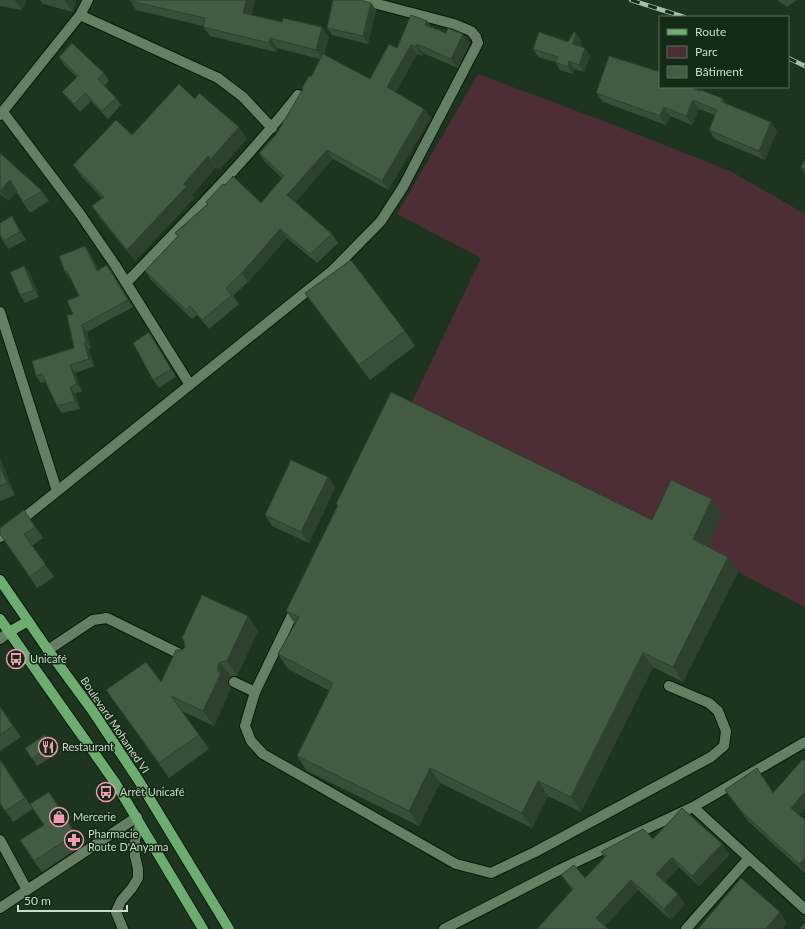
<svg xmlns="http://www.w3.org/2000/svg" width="805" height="929" font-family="Lato,sans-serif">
<rect width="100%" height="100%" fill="#1d341e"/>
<path fill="#4d2e37" d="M478 74 606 122 730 171 805 214V607L703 554 722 514 662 535 408 410 481 258 397 214Z"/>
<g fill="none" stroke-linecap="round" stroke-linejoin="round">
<g stroke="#051b07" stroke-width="12">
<path id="minor" d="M80 15 218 78 243 97 272 128
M3 112 80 214 115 265 190 385
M0 115 80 15 88 0
M126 283C185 222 245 162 298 95
M0 312 57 491
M0 537 332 271 381 221 403 187 478 43 476 37 471 31 454 24 362 0
M296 607 255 692 245 726 251 741 263 754 456 864 491 873 535 852 711 757 724 746 726 731 718 711 709 703 669 686
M0 639 9 632
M48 650 93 620 107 618 188 658
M234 682 255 692
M693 807 805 909
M0 840 27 890
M0 908 137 817
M123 929 116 912 121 901 132 888 138 878V869L135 856V839L140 824
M444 929 561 869 693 807 805 742
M686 929 749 858"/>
</g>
<g stroke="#051b07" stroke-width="12">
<path id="major" d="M0 580 48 650 92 710 139 781 229 929
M0 619 116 784 203 929
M9 632 28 621"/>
</g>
<use href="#minor" stroke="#657f65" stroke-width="10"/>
<use href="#major" stroke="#6ead70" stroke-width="10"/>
<g stroke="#adbdad" stroke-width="4.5">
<path id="rail" d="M631 0 684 17
M788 58 805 66"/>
</g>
<use href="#rail" stroke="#132a14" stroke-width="3" stroke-dasharray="9" stroke-linecap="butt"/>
</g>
<path fill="#394e39" d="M0 0H26L22 10 0 6Z
M40 0H76L73 12 43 4Z
M255 0 251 15 282 22 329 37 324 55 370 79 397 48 431 27 470 43 458 68 423 53 422 56 417 54 396 92 424 109 431 118 388 190 333 159 295 202 332 234 338 243 317 263 287 238 248 282 233 296 239 304 209 329 197 315 192 319 151 280 145 271 178 237 175 233 207 204 206 202 225 185 261 203 282 178 265 162 259 153 275 136 303 89 302 88 311 77 320 59 277 48 276 52 210 36 203 27V26L136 10 130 1Z
M777 0H797L787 7Z
M376 10 368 44 332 35 327 28Z
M581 40 580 46 590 56 584 72 575 69 573 74 560 70 555 62 538 57 533 49 568 42Z
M59 57 104 73 109 81 104 86 116 98 121 105 108 119 91 101 80 112 68 99 62 92 77 77 64 65Z
M660 87 700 91 722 98 725 103 771 122 777 131 765 160 715 139 709 130 715 115 699 109 692 125 670 116 666 125 603 102 596 93Z
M195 99 247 139 219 170 216 167 192 195 194 198 135 261 100 218 92 206 102 198 81 176 73 165 132 135Z
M0 153 42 191 49 201 30 213 16 192 8 201 0 194Z
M805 159V174L801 167Z
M17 224 26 240 8 249 3 241Z
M85 246 90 253 98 270 112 272 133 307 87 332 91 349H89L94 366 75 373 82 391 75 394 80 409 62 413 57 406 46 382 41 383 36 376 74 348 73 314 79 296 71 279H70L65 272Z
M30 273 39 297 25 303 20 295Z
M305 293 405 331 415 346 370 380 316 308Z
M149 332 154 340 176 377 159 388 153 380Z
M0 458 15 495 0 501Z
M328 477 335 488 309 543 272 526 265 515Z
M712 499 722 514 707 546 728 557 738 572 683 682 653 667 581 812 548 796 532 828 440 783 419 826 307 771 297 756 330 691 288 669 278 654 295 624 286 611 338 507 336 504 652 520Z
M24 510 43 538 32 546 54 577 37 588 0 534Z
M248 616 258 631 237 676H231L228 680V684L231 688 214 726 182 711 209 749 169 778 106 690 161 682 182 650 185 647 184 642 182 638Z
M0 706 21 737 0 751Z
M45 735 58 753 37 766 25 748Z
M0 759 33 809 13 822 0 803Z
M805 761V808L799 815 805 820V873L748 821 725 790 774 793Z
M57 803 83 845 42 872 34 861 44 825Z
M653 839 722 844 729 855 699 886 679 867 665 882 685 904 671 920 638 890 605 926 537 929 572 890 561 875 585 878 605 858 601 852Z"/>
<path fill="#2e402e" d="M15 0H26L22 10Z
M65 0H76L73 12 65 1Z
M246 0H255L250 23 243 13Z
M371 3 376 10 368 44 363 36Z
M427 21 433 30 425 25Z
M322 27 329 37 323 59 316 50Z
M576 33 581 40 578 51 573 44Z
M463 34 470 43 458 68 451 59Z
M270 38 277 48 276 52 269 43Z
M417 44 423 53 422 56 416 47Z
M411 45 417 54 394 96 387 87Z
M585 48 590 56 584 72 579 65Z
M569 61 575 69 573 74 568 67Z
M693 100 699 109 692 125 686 116Z
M664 107 670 116 666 125 660 116Z
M424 109 431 118 388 190 382 181Z
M771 122 777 131 765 160 759 151Z
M239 127 247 139 219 170 211 159Z
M327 150 333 159 294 204 287 195Z
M208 156 216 167 192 195 194 198 135 261 127 250Z
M10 180 17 191 8 201 0 191Z
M12 216 17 224 26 240 20 232Z
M280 229 287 238 248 282 242 273Z
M85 246 90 253 102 278 97 271Z
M107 265 112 272 133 307 128 300Z
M24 266 30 273 39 297 34 290Z
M82 325 87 332 91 349 86 342Z
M84 342 89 349 94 366 89 359Z
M70 365 75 373 82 391 77 384Z
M70 387 75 394 80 409 75 401Z
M0 458 15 495 7 483 0 466Z
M328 477 335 488 309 543 301 532Z
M712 499 722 514 703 554 693 539Z
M728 557 738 572 683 682 673 667Z
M248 616 258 631 237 676 227 661Z
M643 653 653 667 581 812 571 797Z
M220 662 231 676 228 680V684L231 688 214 726 203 711 218 671V665Z
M0 759 33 809 0 760Z
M430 768 440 783 419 826 409 811Z
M538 781 548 796 532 828 522 813Z
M49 792 57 803 83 845 75 834Z
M805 792V808L797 817 791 808Z
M722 844 729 855 699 886 692 876Z
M672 857 679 867 663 884 656 874Z
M805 858V872L799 864Z
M631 880 638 890 603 928 596 918Z
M678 894 685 904 671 920 664 909Z
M780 912 787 923 782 929H766Z"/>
<path fill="#425b42" stroke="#2e402e" d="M130 0H246L243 13 282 22 283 18 322 27 316 50 270 38 269 43 203 27 205 18 130 1Z
M333 0H360L371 3 363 36 327 28Z
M411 15 427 21 425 25 446 33 448 28 463 34 451 59 417 44 416 47 411 45 387 87 424 109 382 181 327 150 287 195 332 234 310 254 280 229 242 273 226 288 232 295 202 320 190 306 186 310 145 271 178 236 175 233 208 204 206 202 223 184 225 185 233 176 261 203 284 176 259 153 275 136 303 89 302 88 309 76 311 77 323 54 370 79 389 44 397 48Z
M539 32 568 42 574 32 576 33 573 44 585 48 579 65 569 61 568 67 555 62 558 57 533 49Z
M72 43 104 73 98 79 116 98 102 111 85 93 74 104 62 92 78 76 59 57Z
M609 56 660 72V87H690L700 91 701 90 722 98V102L771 122 759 151 709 130 717 110 693 100 686 116 664 107 660 116 596 93Z
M179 84 195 99 199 93 239 127 211 159 208 156 184 184 186 187 127 250 92 206 104 197 73 165 116 120 132 135Z
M0 153 42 191 23 202 10 180 0 191Z
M805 159V170L801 167Z
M12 216 20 232 3 241 0 235V223Z
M85 246 97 271 107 265 128 300 82 325 86 342H84L89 359 70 365 77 384 70 387 75 401 57 406 42 374 36 376 32 361 74 348 67 315 73 314 67 301 79 296 67 271 65 272 59 256Z
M351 260 405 331 359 365 305 293Z
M24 266 34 290 20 295 10 272Z
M149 332 171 369 153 380 133 343Z
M391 392 652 520 671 480 712 499 693 539 728 557 673 667 643 653 571 797 538 781 522 813 430 768 409 811 297 756 333 683 278 654 299 617 286 611 338 505 336 504Z
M291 460 328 477 301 532 265 515Z
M0 466 7 483 0 486Z
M24 510 35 527 24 534 46 565 30 577 0 534V528Z
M202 595 248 616 227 661 220 662 218 665V671L221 673 203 711 171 696 199 735 159 763 106 690 146 662 161 682 176 650H182L185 647 184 641 182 638Z
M0 707 13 726 0 735Z
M45 735 52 745 32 759 25 748Z
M803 759 805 761V792L791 808 805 820V858L799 864 742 812 725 790 757 768 773 793Z
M0 760 25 798 5 811 0 803Z
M49 792 75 834 34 861 20 840 44 825 30 804Z
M682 808 722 844 692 876 672 857 656 874 678 894 664 909 631 880 596 918 608 929H537L573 889 561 875 574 865 585 878 606 856 601 852 643 829 653 839Z
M741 878 780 912 766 929H698Z
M805 923V929H799Z"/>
<defs>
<g id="bus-ring" transform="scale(1)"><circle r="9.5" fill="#132a14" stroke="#f09ab4" stroke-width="1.5"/><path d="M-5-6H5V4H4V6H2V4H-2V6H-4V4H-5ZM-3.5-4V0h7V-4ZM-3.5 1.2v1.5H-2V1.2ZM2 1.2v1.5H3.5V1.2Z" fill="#f09ab4"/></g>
<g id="restaurant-ring" transform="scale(1)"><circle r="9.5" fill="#132a14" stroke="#f09ab4" stroke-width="1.5"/><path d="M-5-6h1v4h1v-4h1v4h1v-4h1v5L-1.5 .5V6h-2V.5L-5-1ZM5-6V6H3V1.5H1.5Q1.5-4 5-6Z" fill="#f09ab4"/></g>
<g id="shop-ring" transform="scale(1)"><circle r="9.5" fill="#132a14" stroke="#f09ab4" stroke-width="1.5"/><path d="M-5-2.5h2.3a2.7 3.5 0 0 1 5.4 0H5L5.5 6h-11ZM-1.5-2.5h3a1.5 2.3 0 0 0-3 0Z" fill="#f09ab4"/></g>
<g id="pharmacy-ring" transform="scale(1)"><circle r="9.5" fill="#132a14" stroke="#f09ab4" stroke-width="1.5"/><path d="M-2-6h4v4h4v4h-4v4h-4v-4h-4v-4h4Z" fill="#f09ab4"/></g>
</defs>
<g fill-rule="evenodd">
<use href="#bus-ring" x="16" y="659"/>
<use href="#restaurant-ring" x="48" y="747"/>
<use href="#bus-ring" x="106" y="792"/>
<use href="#shop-ring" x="59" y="817"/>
<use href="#pharmacy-ring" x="74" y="840"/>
</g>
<g text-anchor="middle" stroke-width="3" stroke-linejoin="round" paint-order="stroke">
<g font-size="11" fill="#ccdbcc" stroke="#132a14" text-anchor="start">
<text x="30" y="663">Unicafé</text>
<text x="62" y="751">Restaurant</text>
<text x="120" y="796">Arrêt Unicafé</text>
<text x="73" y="821">Mercerie</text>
<text x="88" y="838">Pharmacie<tspan x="88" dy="13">Route D'Anyama</tspan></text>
</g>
<g font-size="11" fill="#ccdbcc" stroke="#132a14">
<text transform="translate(115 725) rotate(56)" y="4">Boulevard Mohamed VI</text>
</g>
</g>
<rect x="659" y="16" width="130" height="72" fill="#132a14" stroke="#5d715e"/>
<rect x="667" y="29" width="20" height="6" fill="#6ead70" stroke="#5d715e"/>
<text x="695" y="36" font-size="12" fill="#ccdbcc">Route</text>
<rect x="667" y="46" width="20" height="12" fill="#4d2e37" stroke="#5d715e"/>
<text x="695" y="56" font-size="12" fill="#ccdbcc">Parc</text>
<rect x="667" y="66" width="20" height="12" fill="#425b42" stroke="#5d715e"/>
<text x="695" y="76" font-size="12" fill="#ccdbcc">Bâtiment</text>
<path d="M18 905v6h109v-6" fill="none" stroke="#ccdbcc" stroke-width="2"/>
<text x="24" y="905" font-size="12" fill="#ccdbcc" stroke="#132a14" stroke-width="3" paint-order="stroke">50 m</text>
</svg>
